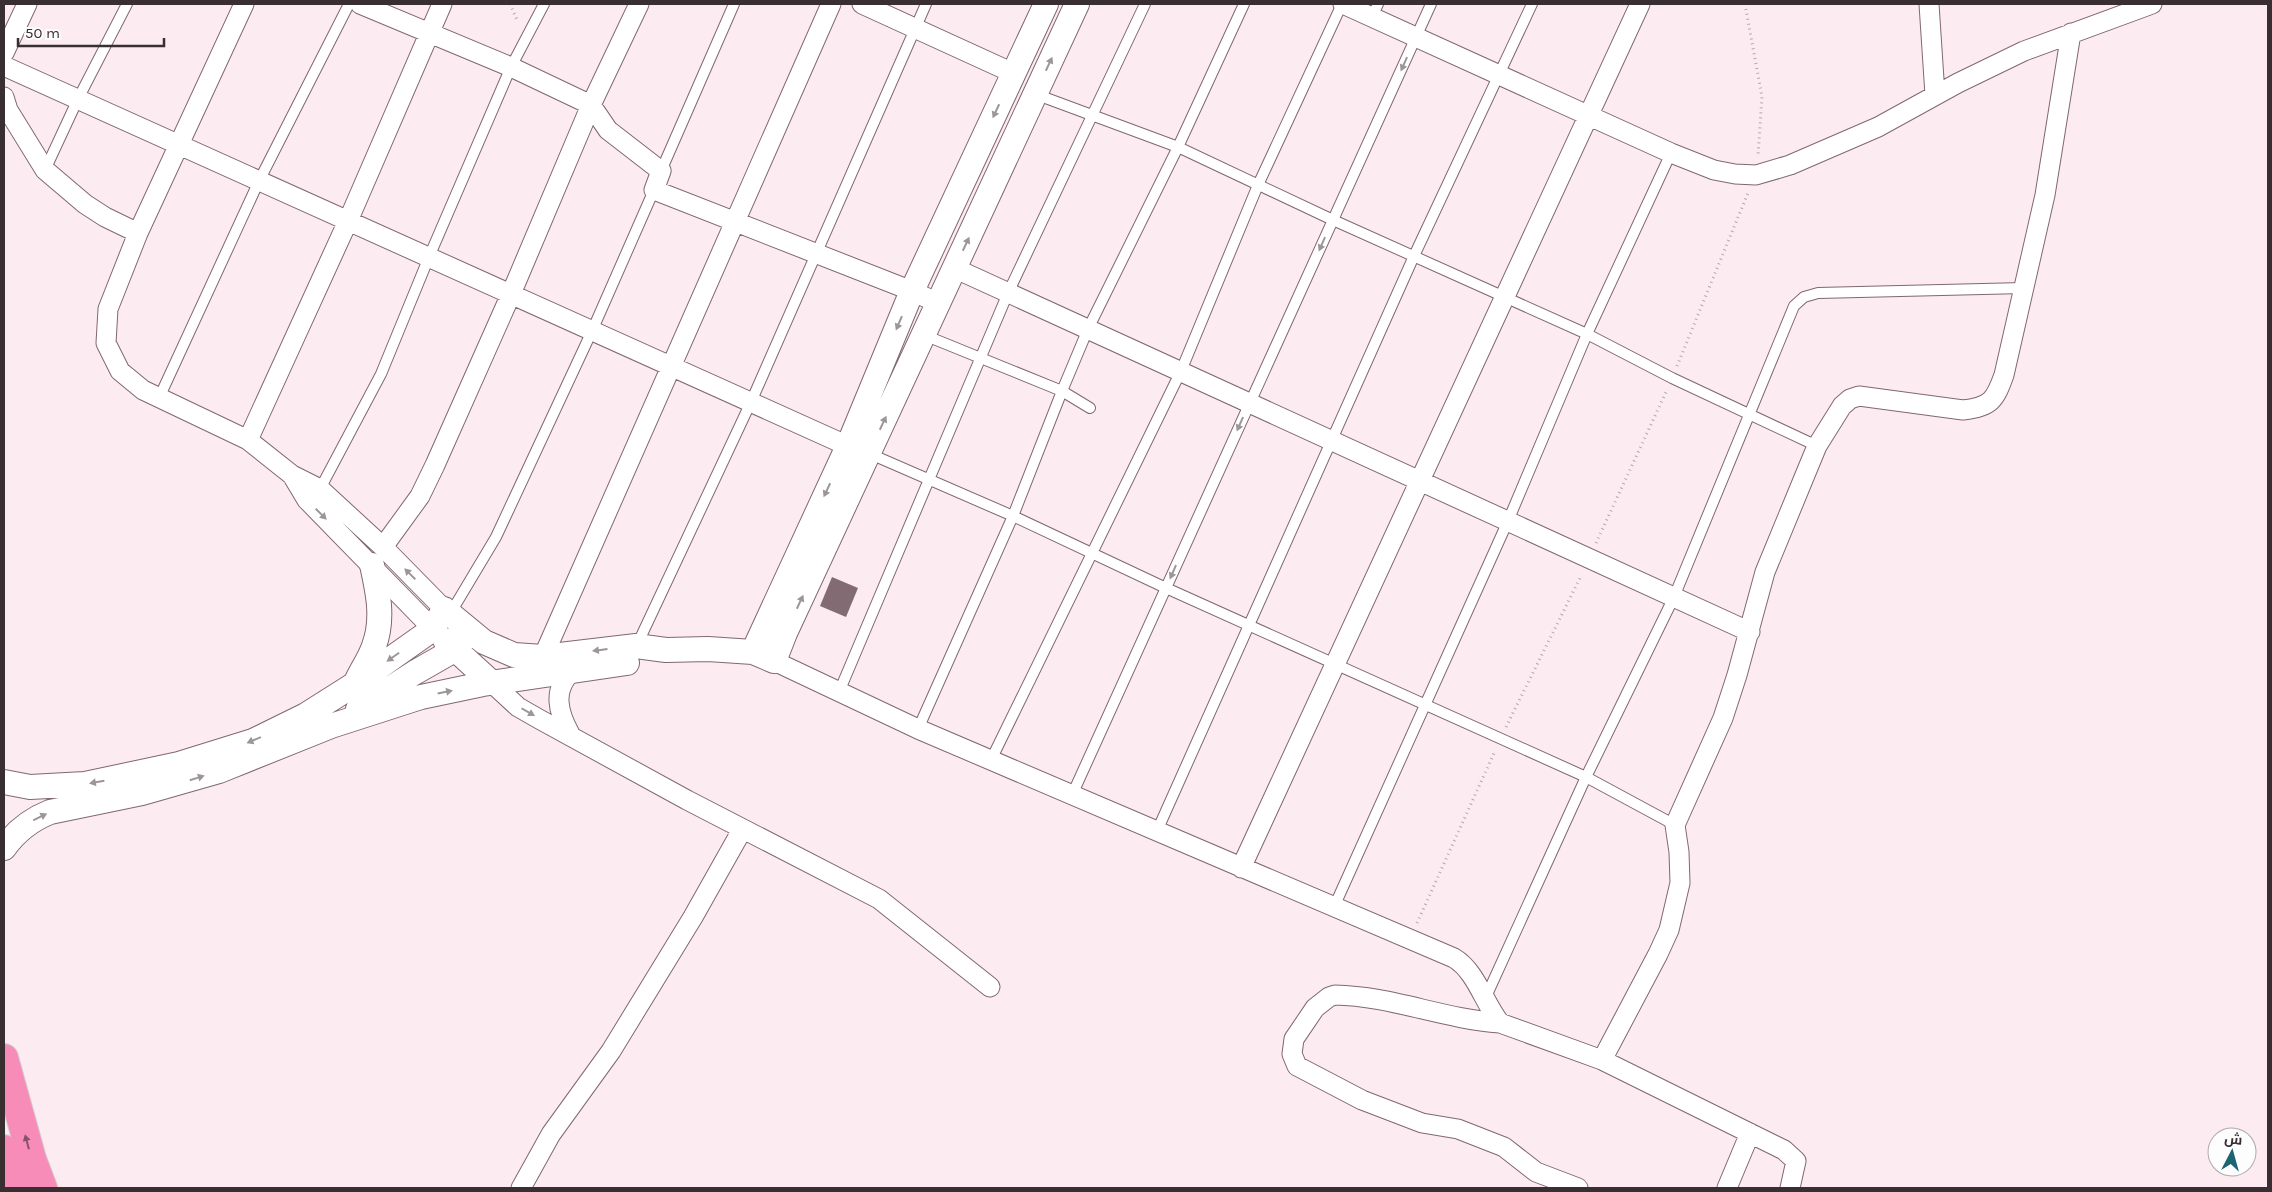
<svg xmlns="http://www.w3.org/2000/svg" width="2272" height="1192" font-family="Karla,Cairo,sans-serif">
<rect width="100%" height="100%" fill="#fcebf0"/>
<path fill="#836b73" d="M832 577 858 588 846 617 820 606Z"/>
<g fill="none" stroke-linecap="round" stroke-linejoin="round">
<g stroke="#80686f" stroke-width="12">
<path id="service" d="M1372 17 1378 4
M1035 94 1178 147 1333 220 1587 334 1672 378 1817 446
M45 170 78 99 127 4
M661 171 734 4
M924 335 1062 391 1090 408
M159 398 259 181 349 4
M868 453 1013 516 1166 588 1586 777 1675 825
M320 489 381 374 429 257 511 67 544 4
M450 614 496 537 592 331 654 190
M637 645 751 402 926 4
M839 692 1008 293 1145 4
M918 729 1013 516 1062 391 1088 329 1178 147 1244 4
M991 760 1181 371 1258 185 1342 4
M1072 795 1431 4
M1157 831 1414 256 1532 4
M1334 907 1508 521 1587 334 1671 153
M1485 999 1586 777 1674 597 1794 306 1804 297 1818 293 2024 288"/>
</g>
<g stroke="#80686f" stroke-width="21">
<path id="minor" d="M244 4 138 233 108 309 106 343 120 371 143 390 248 440 292 475 320 489 383 547 444 609
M360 4 511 67 591 105 608 130 661 171 654 190 912 291 938 303
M862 4 1013 73
M1343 4 1671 153 1714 170 1735 174 1756 175 1790 165 1878 127 1958 83 2024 51 2152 4
M1929 4 1935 95
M4 53 27 4
M4 66 848 446
M4 97 8 110 45 170 85 204 105 217 138 233
M954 268 1750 632
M248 440 348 221 442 4
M292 475 307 500 433 629
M383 547 420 496 435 465 511 294 591 105 639 4
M543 657 831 4
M774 661 918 729 1454 958C1476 971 1484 1003 1500 1023L1602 1060 1784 1150 1796 1161 1790 1188
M492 683 518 707 539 719 687 800 879 899 990 987
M570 734C558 712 552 690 572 671
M1241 868 1640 4
M1500 1023C1443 1019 1391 996 1335 995L1329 997 1315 1008 1294 1039 1292 1054 1297 1066 1362 1100 1422 1123 1458 1129 1504 1147 1536 1172 1578 1188
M1602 1060 1658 954 1669 930 1680 883 1679 852 1675 825 1723 718 1737 675 1765 572 1817 446 1842 406 1850 399 1859 396 1963 410C1991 407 1995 400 2004 375L2045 195 2071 33
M521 1188 551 1134 611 1051 693 917 742 830
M1727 1188 1750 1133"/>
</g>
<g stroke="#80686f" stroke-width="26">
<path id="tertiary" d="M445 640 492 683
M753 652 848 446 912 291 1046 4
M357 680C362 669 370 658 374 646 384 619 378 592 372 565
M358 709 414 673 456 649 470 631
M4 782 30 787 85 784 179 764 253 741 306 715 355 684 433 629 444 609 484 642 514 655 543 657 636 646 666 650 708 649 753 652 774 661 785 633 1077 4
M4 848C16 831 30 820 50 812L142 793 219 771 331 726 421 697 483 684 627 663"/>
</g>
<g stroke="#cfcdce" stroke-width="30">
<path id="trunk" d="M4 1058 32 1159 43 1188
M4 1149 17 1188"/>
</g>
<path stroke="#b7a8ac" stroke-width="3" stroke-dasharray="1 4" stroke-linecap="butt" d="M510 4 518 22
M1745 4 1762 97 1758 156
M1677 366 1748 193
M1596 543 1667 390
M1506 727 1581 576
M1417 923 1495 751"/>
<use href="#service" stroke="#fff" stroke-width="10"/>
<use href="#minor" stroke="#fff" stroke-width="19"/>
<use href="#tertiary" stroke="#fff" stroke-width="24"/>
<use href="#trunk" stroke="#f88cb8" stroke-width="28"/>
</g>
<defs><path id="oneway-solid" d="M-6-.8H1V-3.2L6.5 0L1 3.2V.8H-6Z" transform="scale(1.25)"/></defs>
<g fill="#9c9698">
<use href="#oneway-solid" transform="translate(1049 64) rotate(-65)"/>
<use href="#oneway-solid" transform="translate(1404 64) rotate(114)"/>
<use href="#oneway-solid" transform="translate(996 111) rotate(115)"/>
<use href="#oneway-solid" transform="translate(966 244) rotate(-65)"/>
<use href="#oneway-solid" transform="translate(1322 244) rotate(114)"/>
<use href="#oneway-solid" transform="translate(899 323) rotate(113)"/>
<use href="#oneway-solid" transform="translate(883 423) rotate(-65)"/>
<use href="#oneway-solid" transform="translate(1240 424) rotate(114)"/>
<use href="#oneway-solid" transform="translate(827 490) rotate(115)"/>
<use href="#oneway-solid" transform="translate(321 514) rotate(45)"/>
<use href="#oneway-solid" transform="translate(1173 572) rotate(114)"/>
<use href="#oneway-solid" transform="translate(410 574) rotate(-135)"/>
<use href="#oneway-solid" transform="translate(800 602) rotate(-65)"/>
<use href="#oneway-solid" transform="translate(600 650) rotate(173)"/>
<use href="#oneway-solid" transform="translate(393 657) rotate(145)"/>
<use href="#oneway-solid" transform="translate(445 692) rotate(-11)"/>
<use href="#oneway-solid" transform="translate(528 712) rotate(30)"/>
<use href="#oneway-solid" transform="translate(254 740) rotate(157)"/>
<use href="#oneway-solid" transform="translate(197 778) rotate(-17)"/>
<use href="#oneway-solid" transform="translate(97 782) rotate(170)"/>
<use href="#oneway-solid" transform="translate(40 817) rotate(-26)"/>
</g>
<use fill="#855467" href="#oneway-solid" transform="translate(27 1142) rotate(-105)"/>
<rect width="2272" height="1192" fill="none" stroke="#392e31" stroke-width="10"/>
<g transform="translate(2232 1152) rotate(6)"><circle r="24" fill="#fdfdfd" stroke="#afaaab"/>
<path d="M0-4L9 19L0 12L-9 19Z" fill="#1b6471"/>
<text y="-8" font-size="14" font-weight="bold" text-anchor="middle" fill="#392e31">ش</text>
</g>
<path d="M18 38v8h146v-8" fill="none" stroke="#392e31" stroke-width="2.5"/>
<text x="25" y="38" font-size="15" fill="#392e31" stroke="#fdfdfd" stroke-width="4" paint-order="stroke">50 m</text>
</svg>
